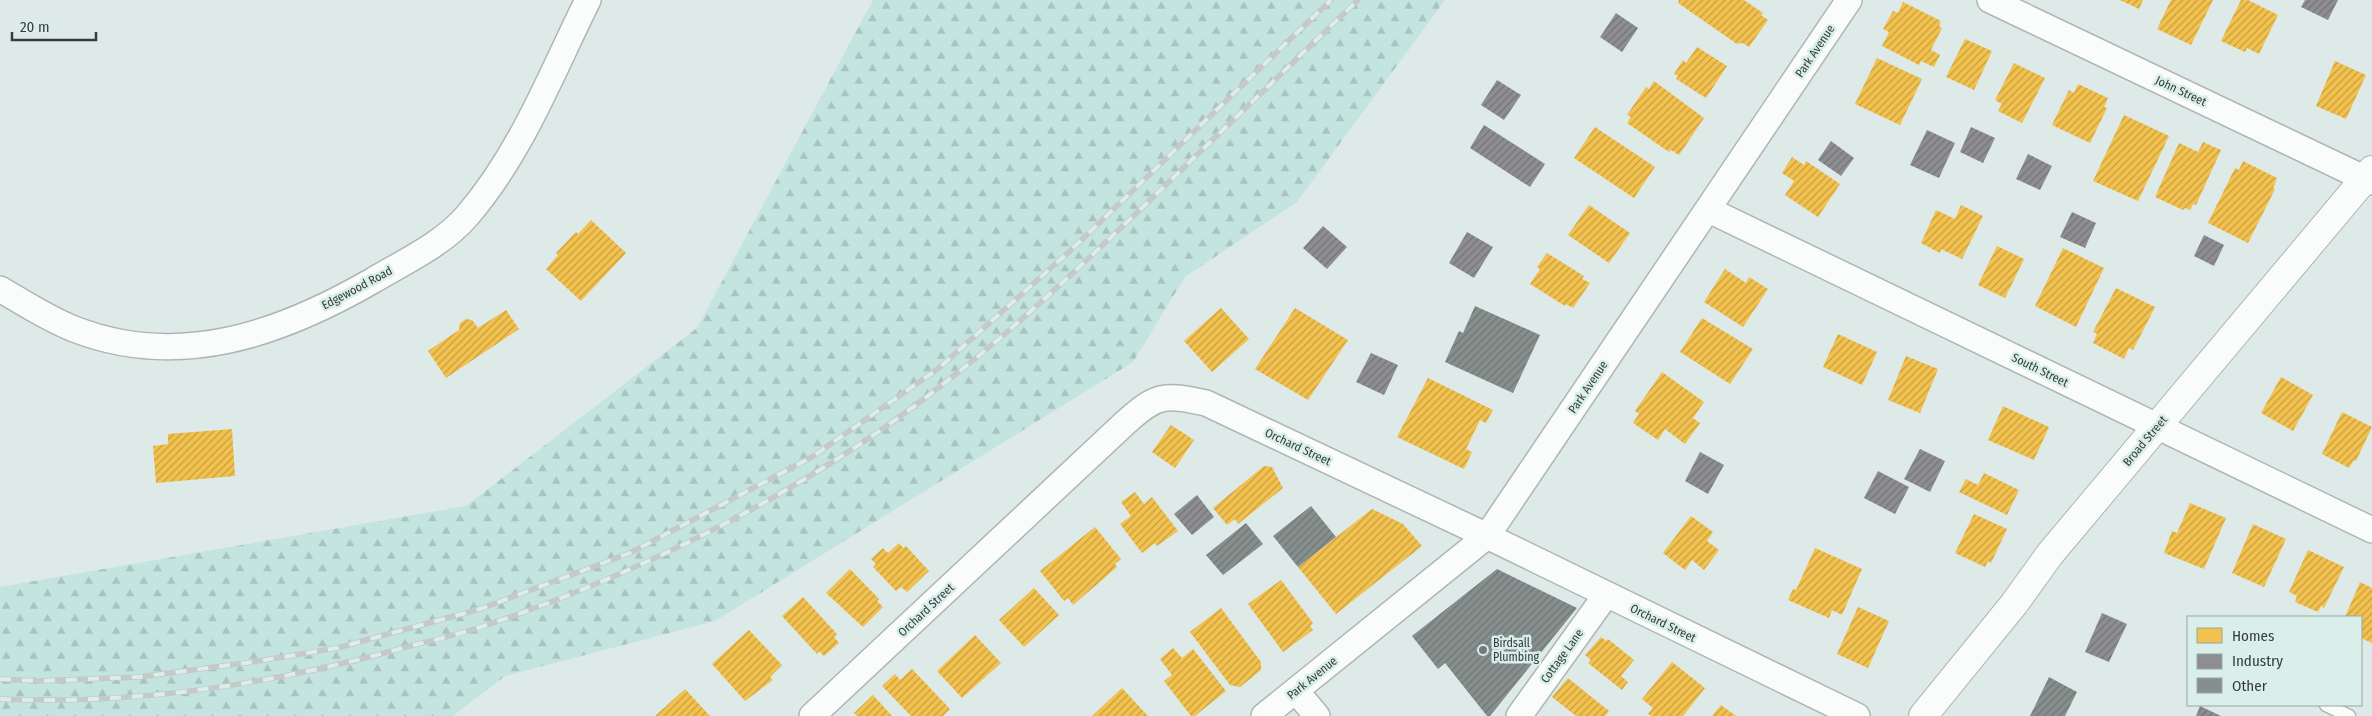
<svg xmlns="http://www.w3.org/2000/svg" width="2372" height="716" font-family="'Fira Sans Condensed',sans-serif">
<defs>
<pattern id="forest-firs" width="22" height="20" patternUnits="userSpaceOnUse" patternTransform="scale(1.25)"><rect width="22" height="20" fill="#c4e4df"/><path d="M5 1l3.5 6h-7zM16 11l3.5 6h-7z" fill="#a9c4c0"/></pattern>
<pattern id="homes-hatch" width="6" height="6" patternUnits="userSpaceOnUse" patternTransform="scale(1.25)"><rect width="6" height="6" fill="#f2c14e"/><path d="M-1 1l2-2M0 6l6-6M5 7l2-2" fill="none" stroke="#c59e42"/></pattern>
<pattern id="industry-hatch" width="6" height="6" patternUnits="userSpaceOnUse" patternTransform="scale(1.25)"><rect width="6" height="6" fill="#8d8d92"/><path d="M-1 1l2-2M0 6l6-6M5 7l2-2" fill="none" stroke="#747478"/></pattern>
<pattern id="building-hatch" width="6" height="6" patternUnits="userSpaceOnUse" patternTransform="scale(1.25)"><rect width="6" height="6" fill="#868f8d"/><path d="M-1 1l2-2M0 6l6-6M5 7l2-2" fill="none" stroke="#6e7674"/></pattern>
</defs>
<rect width="100%" height="100%" fill="#deeae7"/>
<path fill="url(#forest-firs)" d="M873 0H1445L1297 202 1185 277 1133 362 715 621 505 676 453 716H0V587L466 506 697 328Z"/>
<path fill="url(#homes-hatch)" d="M1679 0H1744L1763 13 1761 15 1768 20 1749 47 1743 43 1737 44 1678 3Z
M2120 0H2143L2139 9Z
M2171 0H2213L2191 45 2157 29Z
M2241 0H2248L2278 15 2259 54 2247 48 2245 52 2221 41Z
M1903 2 1941 21 1939 26 1942 28 1931 50 1940 55 1934 67 1921 61 1919 65 1882 46 1889 32 1883 29 1893 11 1898 13Z
M1965 39 1992 51 1974 90 1946 77Z
M1697 47 1727 66 1706 98 1676 79 1678 76 1674 74 1683 60 1686 63Z
M1877 58 1922 79 1900 125 1855 104Z
M2335 61 2366 75 2346 119 2316 106Z
M2014 63 2045 78 2022 123 1998 111 2002 104 1995 100Z
M1654 81 1704 118 1679 155 1671 150 1669 152 1627 123 1631 117 1627 115 1646 87 1649 89Z
M2078 84 2108 98 2104 107 2107 108 2090 143 2052 125 2069 90 2074 93Z
M2124 115 2169 136 2138 201 2093 181Z
M1595 127 1655 167 1634 198 1574 158Z
M2203 142 2221 150 2196 205 2193 204 2190 210 2185 208 2183 210 2155 197 2179 143 2198 152Z
M1792 157 1804 165 1806 161 1840 184 1818 217 1785 195 1794 181 1782 173Z
M2243 161 2277 178 2273 188 2275 189 2248 243 2208 223 2235 168 2239 170Z
M1589 205 1630 233 1609 263 1568 235Z
M1961 205 1983 216 1962 259 1941 249 1940 253 1921 243 1936 210 1955 219Z
M591 220 626 253 581 301 546 269 558 255 556 253 576 232 578 234Z
M1997 246 2024 259 2005 298 1978 285Z
M2063 248 2104 268 2076 327 2035 306Z
M1547 253 1584 276 1582 279 1590 283 1573 308 1566 304 1565 306 1530 284 1540 269 1537 267Z
M1725 269 1746 283 1749 277 1768 289 1743 327 1704 302Z
M2116 288 2155 307 2133 350 2129 348 2124 359 2093 343 2097 334 2093 332Z
M1221 308 1249 339 1212 372 1184 341Z
M1295 308 1348 340 1308 400 1255 369Z
M506 310 519 329 446 378 428 351 459 330 460 323 466 319 472 320 478 328Z
M1702 318 1753 349 1730 384 1680 352Z
M1838 334 1877 352 1862 385 1823 367Z
M1906 356 1938 369 1920 413 1888 400Z
M1662 372 1704 402 1693 418 1700 423 1685 444 1665 429 1658 440 1633 423 1639 414 1635 411Z
M2281 377 2313 395 2293 431 2261 413Z
M1428 378 1493 410 1486 423 1480 420 1466 449 1472 452 1464 469 1397 437Z
M2003 406 2049 427 2034 460 1988 440Z
M2342 412 2372 427 2356 461 2354 460 2349 468 2322 454Z
M1171 425 1194 440 1175 468 1152 452Z
M232 429 235 476 156 483 153 446 168 444V434Z
M1264 466 1272 467 1283 488 1238 524 1235 519 1227 525 1213 508Z
M1984 473 2019 490 2007 515 1959 492 1966 479 1978 485Z
M1135 492 1144 504 1152 497 1178 531 1157 546 1155 543 1142 553 1120 524 1131 516 1121 502Z
M2190 503 2226 518 2204 569 2164 553 2172 531 2177 533Z
M1372 509 1403 524 1422 546 1336 614 1298 567Z
M1974 514 2007 529 1991 563 1988 561 1985 567 1955 553Z
M1691 516 1713 532 1707 541 1719 550 1704 570 1692 560 1685 570 1663 553Z
M2253 524 2286 539 2264 587 2232 573Z
M1095 527 1121 559 1115 564 1117 567 1073 605 1068 598 1064 601 1040 571Z
M899 543 903 548 906 546 929 571 907 592 901 587 896 591 873 567 876 564 871 559 883 548 888 553Z
M1815 548 1862 569 1842 615 1832 610 1829 618 1788 600 1793 589 1796 590Z
M2308 550 2344 567 2324 608 2321 606 2318 612 2295 602 2297 596 2289 592Z
M850 569 879 599 877 601 883 607 863 627 826 593Z
M1281 580 1313 623 1310 626 1313 630 1283 652 1248 604Z
M2360 582 2372 588V643L2361 638V617H2345Z
M1034 588 1059 615 1024 647 999 620Z
M803 597 837 634 834 637 839 643 824 656 819 651 817 654 782 616Z
M1858 607 1889 621 1868 668 1837 654Z
M1221 608 1261 662V670L1240 687 1230 685 1190 632Z
M749 630 782 665 770 677 773 680 745 701 712 664Z
M975 635 1001 663 962 698 937 671Z
M1601 637 1606 641 1608 639 1634 660 1621 676 1628 682 1622 690 1588 663 1591 660 1585 655Z
M1173 648 1182 658 1193 649 1226 691 1195 716H1191L1164 681 1172 675 1160 659Z
M1672 662 1705 688 1683 716H1651L1648 714 1653 708 1642 699Z
M912 669 950 709 943 716H911L882 686 895 674 900 680Z
M1568 678 1609 711 1605 716H1576L1552 697Z
M1122 688 1148 716H1092Z
M685 689 710 716H655Z
M873 695 892 716H857L854 713Z
M1721 705 1736 716H1712Z"/>
<path fill="url(#industry-hatch)" d="M2305 0H2338L2328 20 2301 7Z
M1616 13 1638 28 1622 52 1600 37Z
M1497 80 1521 95 1504 120 1481 105Z
M1484 125 1545 164 1530 187 1470 148Z
M1971 127 1995 138 1983 163 1960 152Z
M1927 130 1955 143 1939 178 1910 165Z
M1831 141 1854 158 1841 176 1818 160Z
M2028 154 2052 166 2040 190 2016 179Z
M2072 212 2096 223 2085 248 2060 237Z
M1323 226 1347 247 1327 269 1303 248Z
M1467 232 1493 247 1474 278 1449 263Z
M2204 235 2224 245 2214 266 2194 256Z
M1371 353 1398 365 1384 395 1356 382Z
M1920 449 1945 461 1930 492 1904 479Z
M1700 452 1724 465 1708 494 1685 481Z
M1878 471 1909 487 1895 514 1864 498Z
M1197 495 1214 517 1192 535 1174 514Z
M2102 613 2127 624 2109 662 2085 652Z
M2200 706 2221 716H2196Z"/>
<path fill="url(#building-hatch)" d="M1475 306 1540 335 1513 393 1445 362 1459 331 1463 333Z
M1311 506 1336 537 1298 567 1273 536Z
M1246 523 1263 544 1223 575 1206 555Z
M1497 569 1577 608 1490 716H1487L1445 663 1438 669 1412 636Z
M2049 677 2077 692 2065 716H2030Z"/>
<g fill="none" stroke-linecap="round" stroke-linejoin="round">
<g stroke="#aeb6b5" stroke-width="15">
<path id="lane" d="M2326 705 2349 716"/>
</g>
<g stroke="#aeb6b5" stroke-width="28">
<path id="street" d="M1990 0 2372 182
M1709 210 2372 530
M0 289C24 303 48 319 74 329 179 370 280 334 372 281 404 262 443 244 467 216 522 152 551 74 588 0
M1296 691 1317 716
M812 716 1125 423C1157 394 1164 394 1206 403L1487 536 1857 716
M1264 716 1487 536 1849 0
M1519 716 1606 595"/>
</g>
<g stroke="#aeb6b5" stroke-width="30">
<path id="secondary" d="M1923 716 2014 604 2050 554 2372 170"/>
</g>
<use href="#lane" stroke="#fafcfb" stroke-width="12"/>
<use href="#street" stroke="#fafcfb" stroke-width="25"/>
<use href="#secondary" stroke="#fafcfb" stroke-width="28"/>
<g stroke="#c5c9c8" stroke-width="5.5">
<path id="rail" d="M0 679 38 681 139 677 253 662 337 648 480 609 630 553 812 457 939 368 1070 251 1331 0
M0 699C132 705 265 685 392 651 423 642 454 636 484 626 650 570 814 487 951 378 1020 324 1083 264 1146 204 1217 136 1287 68 1358 0"/>
</g>
<use href="#rail" stroke="#daeeea" stroke-width="4" stroke-dasharray="11" stroke-linecap="butt"/>
</g>
<circle fill="#707a78" stroke="#daeeea" stroke-width="2" cx="1483" cy="650" r="5"/>
<g text-anchor="middle" stroke-width="5" stroke-linejoin="round" paint-order="stroke">
<g font-size="12" fill="#353d3c" stroke="#daeeea">
<text transform="translate(1815 51) rotate(-56)" y="4">Park Avenue</text>
<text transform="translate(2181 91) rotate(25)" y="4">John Street</text>
<text transform="translate(357 288) rotate(-28)" y="4">Edgewood Road</text>
<text transform="translate(2040 370) rotate(26)" y="4">South Street</text>
<text transform="translate(1588 387) rotate(-56)" y="4">Park Avenue</text>
<text transform="translate(2145 441) rotate(-50)" y="4">Broad Street</text>
<text transform="translate(1298 447) rotate(25)" y="4">Orchard Street</text>
<text transform="translate(926 610) rotate(-43)" y="4">Orchard Street</text>
<text transform="translate(1663 623) rotate(26)" y="4">Orchard Street</text>
<text transform="translate(1562 656) rotate(-54)" y="4">Cottage Lane</text>
<text transform="translate(1312 678) rotate(-39)" y="4">Park Avenue</text>
</g>
<g font-size="12" fill="#353d3c" stroke="#daeeea" text-anchor="start">
<text x="1493" y="647">Birdsall<tspan x="1493" dy="14">Plumbing</tspan></text>
</g>
</g>
<rect x="2187" y="616" width="175" height="90" fill="#daeeea" stroke="#98a7a4"/>
<rect x="2197" y="628" width="25" height="15" fill="#f2c14e" stroke="#98a7a4"/>
<text x="2232" y="641" font-size="15" fill="#353d3c">Homes</text>
<rect x="2197" y="654" width="25" height="15" fill="#8d8d92" stroke="#98a7a4"/>
<text x="2232" y="666" font-size="15" fill="#353d3c">Industry</text>
<rect x="2197" y="678" width="25" height="15" fill="#868f8d" stroke="#98a7a4"/>
<text x="2232" y="691" font-size="15" fill="#353d3c">Other</text>
<path d="M12 32v8h84v-8" fill="none" stroke="#353d3c" stroke-width="2.5"/>
<text x="20" y="32" font-size="15" fill="#353d3c" stroke="#daeeea" stroke-width="4" paint-order="stroke">20 m</text>
</svg>
